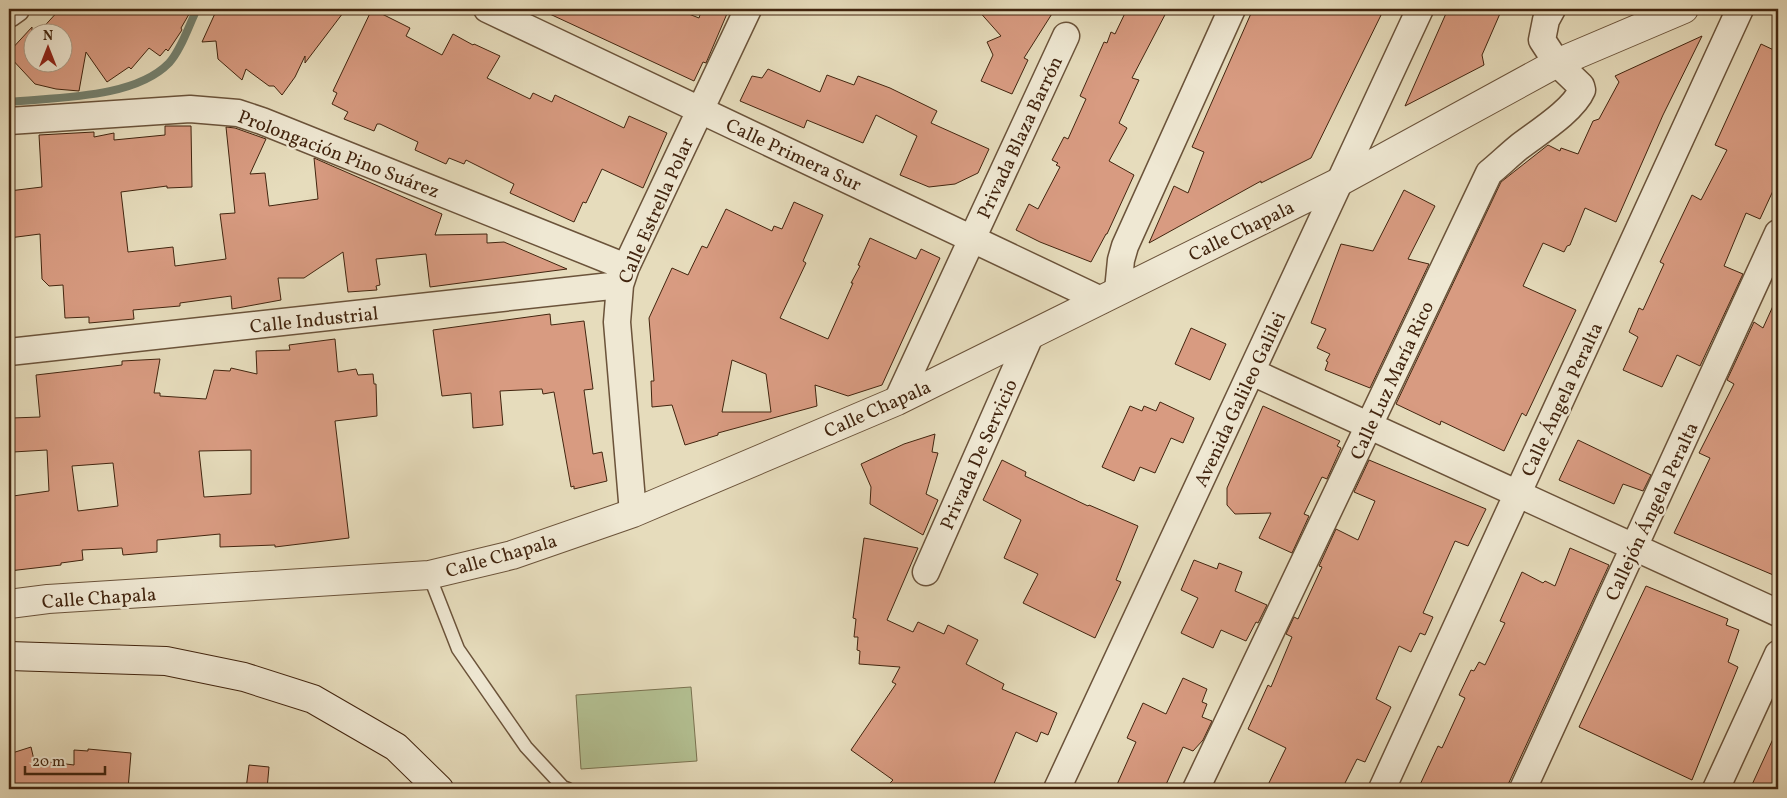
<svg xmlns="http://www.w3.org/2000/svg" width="1787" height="798" font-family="Vollkorn,serif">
<rect width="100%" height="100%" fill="#e6dcbc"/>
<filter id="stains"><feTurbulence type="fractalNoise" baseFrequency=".004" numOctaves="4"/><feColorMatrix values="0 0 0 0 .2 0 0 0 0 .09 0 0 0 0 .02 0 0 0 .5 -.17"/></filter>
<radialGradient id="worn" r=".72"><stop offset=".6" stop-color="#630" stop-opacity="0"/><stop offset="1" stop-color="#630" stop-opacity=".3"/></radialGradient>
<path fill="#b3c092" stroke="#7a7250" d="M691 687 697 761 581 769 576 695Z"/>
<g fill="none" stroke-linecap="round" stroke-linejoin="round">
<path stroke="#74806e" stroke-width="8" d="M9 102C56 97 134 99 169 63 181 50 189 25 197 9"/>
</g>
<path fill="#d89b81" stroke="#42250f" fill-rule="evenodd" d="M60 9H192L181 28 182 30 168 51 166 49 160 56 149 48 131 69 129 67 107 82 86 52 79 91 56 89 35 84 9 56V52L32 27V62H62V32H39Z
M217 9H346L305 63V56L295 77 282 95 274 86H269L246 69 242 80 218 59 216 41 202 42Z
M372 9 410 28 406 36 442 55 453 34 473 45 474 44 500 56 487 78 530 99 533 93 552 102 555 95 624 128 629 116 667 133 643 188 602 169 586 203 583 202 574 222 510 193 514 184 466 160 464 164 449 158 446 164 415 150 418 142 380 124H377L374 131 344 119 348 112 332 104 337 93 333 91Z
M539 9H676L699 18 702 9H729L706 63 703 62 694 81Z
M977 9H1055L1024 58 1028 60 1012 94 981 81 993 55 987 42 1001 36Z
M1127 9H1168L1132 78 1139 80 1119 123 1127 128 1109 161 1134 175 1107 234H1106L1091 262 1040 242 1016 230 1029 204 1038 209 1060 167 1056 165 1058 163 1052 160 1064 137 1068 139 1086 99 1080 96 1104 42 1107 43 1111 32 1115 34Z
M1253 9H1384L1311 158 1261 183V181L1149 243 1174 186 1188 193 1204 152 1192 147Z
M1448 9H1502L1482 55 1484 65 1405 106Z
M1702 36 1663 115 1616 222 1585 208 1570 245 1567 246 1564 252 1543 243 1523 286 1576 310 1526 416 1522 413 1504 451 1441 421 1440 425 1396 404 1501 182 1548 145 1560 151 1561 148 1578 154 1593 121 1599 119 1619 82 1615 76Z
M1761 44 1778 52V180L1760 219 1746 213 1724 266 1743 274 1700 366 1677 355 1662 387 1623 370 1638 337 1629 332 1639 308 1643 310 1664 264 1660 262 1692 195 1701 200 1727 150 1715 145Z
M768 69 820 92 827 75 854 85 858 76 890 88 937 111 931 123 989 149 978 173 955 184 929 187 900 175 917 136 876 115 863 143 807 120 804 128 740 101 752 76 762 78Z
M165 126H191L192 187 167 188V186L121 192 128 252 173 247 175 266 226 259 220 214 235 213 226 127 235 128 266 139 250 174 265 173 269 206 318 199 314 158 442 214 435 235 487 234V243L504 242 567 269 430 287 426 254 376 259 380 285 376 286 377 290 348 292 343 252 304 278H278L281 300 232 309 231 296 180 303V306L133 310 134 319 89 323V317L65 318 63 285 49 286 42 279 40 234 9 238V191L42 187 39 135 94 132V137L114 133V140L165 135Z
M1404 190 1435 206 1408 259 1429 264 1370 388 1325 370 1328 362 1326 361 1330 354 1317 348 1326 329 1311 323 1341 244 1373 251Z
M794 202 823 215 803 261 806 263 780 318 828 339 853 283H851L860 266 858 265 870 238 916 259 921 249 940 258 882 385 848 396 815 385 817 406 718 433V435L685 445 672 405 652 407 651 381H654L649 318 672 268 688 275 702 246 707 248 726 209 772 231 774 226 782 229ZM732 360 766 374 771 412H722Z
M1778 295V577L1674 533 1710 458 1699 453 1734 384 1727 380 1754 322 1763 328Z
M550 314 551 325 584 321 593 389 584 390 593 454 602 452 607 481 574 489V486L571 487 554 392 543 394 542 389 500 391 503 425 473 428 471 393 442 396 433 330Z
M1191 328 1226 344 1210 380 1175 364Z
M335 339 338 372 356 369 358 375 373 374 374 384H376L377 416 335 421 349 538 275 547V545L220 547V534L157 540V552L123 555 122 548 82 550 83 560 61 563V565L9 571V500H13V496L49 491 47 450 13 452 12 418 40 417 36 375 122 365V361L160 359 154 393H160V396L206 399 214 370 230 371 231 368 257 374 256 351 290 350 289 345ZM251 450V494L204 497 199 451ZM113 463 118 506 78 511 72 466Z
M1160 402 1194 418 1183 443 1171 438 1155 473 1140 467 1134 481 1102 467 1130 406 1142 411 1144 406 1156 411Z
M1263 406 1340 441 1337 446 1341 448 1327 479 1322 477 1304 514 1309 516 1292 553 1259 538 1271 513 1235 514 1227 505V488Z
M935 434 932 452 938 453 926 494 938 500 923 535 870 504 871 487 861 464 904 444Z
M1578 440 1651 475 1643 491 1623 484 1614 504 1559 480Z
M1002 460 1026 472 1025 476 1088 506 1089 505 1138 526 1116 580 1121 582 1095 638 1023 603 1038 574 1004 558 1021 520 983 500Z
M1369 460 1486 509 1468 546 1455 541 1423 613 1433 617 1425 635 1420 633 1411 652 1399 646 1376 699 1391 707 1365 762 1357 759 1342 789H1266L1286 748 1248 729 1268 685 1271 687 1292 637 1286 634 1294 617 1298 619 1322 567 1319 566 1336 529 1358 540 1375 501 1354 492Z
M864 538 918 548 887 620 913 632 918 622 944 634 948 625 978 640 966 664 1004 684 1002 689 1057 713 1048 735 1041 732 1037 742 1016 732 993 786H962L960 789H884L893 780 851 750 896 684 892 682 900 667 859 664 860 651 857 650 858 637H854L856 619 853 618Z
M1570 548 1609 565 1506 789H1418L1438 746 1442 748 1465 698 1459 695 1471 670 1474 671 1479 662 1485 665 1505 623 1500 621 1522 572 1543 583 1545 581 1555 586Z
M1194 560 1217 569 1219 563 1242 572 1235 591 1267 605 1258 623 1256 622 1246 641 1221 630 1213 648 1181 633 1198 598 1181 590Z
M1646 586 1728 619 1726 625 1739 630 1728 662 1738 667 1692 780 1579 727Z
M1183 678 1207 689 1202 702 1207 704 1202 717 1212 721 1203 740 1193 751 1183 747 1164 789H1115L1136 742 1127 738 1143 703 1166 714Z
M1778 728V789H1750Z
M31 747 34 760 74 765V750L88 751V749L131 753 128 789H9V754Z
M249 765 269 767 267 789H246Z"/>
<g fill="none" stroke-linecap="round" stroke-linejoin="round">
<g stroke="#6b533a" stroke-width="15">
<path id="service" d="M429 575 458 649 526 747 563 787 568 789"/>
</g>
<g stroke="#6b533a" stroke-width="29">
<path id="minor" d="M487 9 1101 300
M9 14 16 9
M9 121 190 109 238 113 262 121 626 267
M1118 290 1121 260 1125 246 1232 9
M9 352 620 285
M1252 372 1778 613
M897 401 1066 36
M633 513 617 322 620 285 626 267 748 9
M926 572 1030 336
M1057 789 1420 9
M1196 789 1489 173C1499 165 1508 156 1519 147 1537 133 1573 111 1582 90L1581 86 1557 63 1542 40 1546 20 1552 9
M1382 789 1740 9
M1523 789 1778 233
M1716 789 1778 654"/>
</g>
<g stroke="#6b533a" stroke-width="30">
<path id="tertiary" d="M9 604 48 599 429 575 512 555 633 513 897 401 1341 181 1557 63 1684 9"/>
</g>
<g stroke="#42250f" stroke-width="30">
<path id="secondary" d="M9 656 166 661 244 677 313 699 396 747 439 789"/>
</g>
<use href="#service" stroke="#efe8d3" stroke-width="12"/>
<use href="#minor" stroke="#efe8d3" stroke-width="26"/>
<use href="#tertiary" stroke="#efe8d3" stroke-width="28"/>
<use href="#secondary" stroke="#efe8d3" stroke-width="28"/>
</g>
<g text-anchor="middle" stroke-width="5" stroke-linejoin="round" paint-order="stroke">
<g font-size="19" fill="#42250f" stroke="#efe8d3">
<text transform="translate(1019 137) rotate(-65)" y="7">Privada Blaza Barrón</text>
<text transform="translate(339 153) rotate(21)" y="7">Prolongación Pino Suárez</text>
<text transform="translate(794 154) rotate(25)" y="7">Calle Primera Sur</text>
<text transform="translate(655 210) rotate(-66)" y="7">Calle Estrella Polar</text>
<text transform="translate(1241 230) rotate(-26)" y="7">Calle Chapala</text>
<text transform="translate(314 319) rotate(-6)" y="7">Calle Industrial</text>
<text transform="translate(1391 380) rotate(-65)" y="7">Calle Luz María Rico</text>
<text transform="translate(1239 399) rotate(-65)" y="7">Avenida Galileo Galilei</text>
<text transform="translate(1561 399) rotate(-65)" y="7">Calle Ángela Peralta</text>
<text transform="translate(877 408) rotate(-24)" y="7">Calle Chapala</text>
<text transform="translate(978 454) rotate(-66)" y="7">Privada De Servicio</text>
<text transform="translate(1651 511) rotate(-65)" y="7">Callejón Ángela Peralta</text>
<text transform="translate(501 555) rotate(-16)" y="7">Calle Chapala</text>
<text transform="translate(99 597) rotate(-4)" y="7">Calle Chapala</text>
</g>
</g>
<rect width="1787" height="798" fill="none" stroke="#e6dcbc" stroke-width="30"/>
<rect x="10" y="10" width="1767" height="778" fill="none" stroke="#42250f" stroke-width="2.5"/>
<rect x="15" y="15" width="1757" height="768" fill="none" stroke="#42250f"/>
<g transform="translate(48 48)"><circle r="24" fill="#efe8d3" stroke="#aa9a85"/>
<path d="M0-4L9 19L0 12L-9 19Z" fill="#8f2418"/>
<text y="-8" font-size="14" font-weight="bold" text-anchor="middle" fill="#42250f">N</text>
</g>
<path d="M25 766v8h80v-8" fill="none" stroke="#42250f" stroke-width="2.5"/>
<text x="32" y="766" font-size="15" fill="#42250f" stroke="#efe8d3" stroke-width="4" paint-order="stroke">20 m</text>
<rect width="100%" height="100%" filter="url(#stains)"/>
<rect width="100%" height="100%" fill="url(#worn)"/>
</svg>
